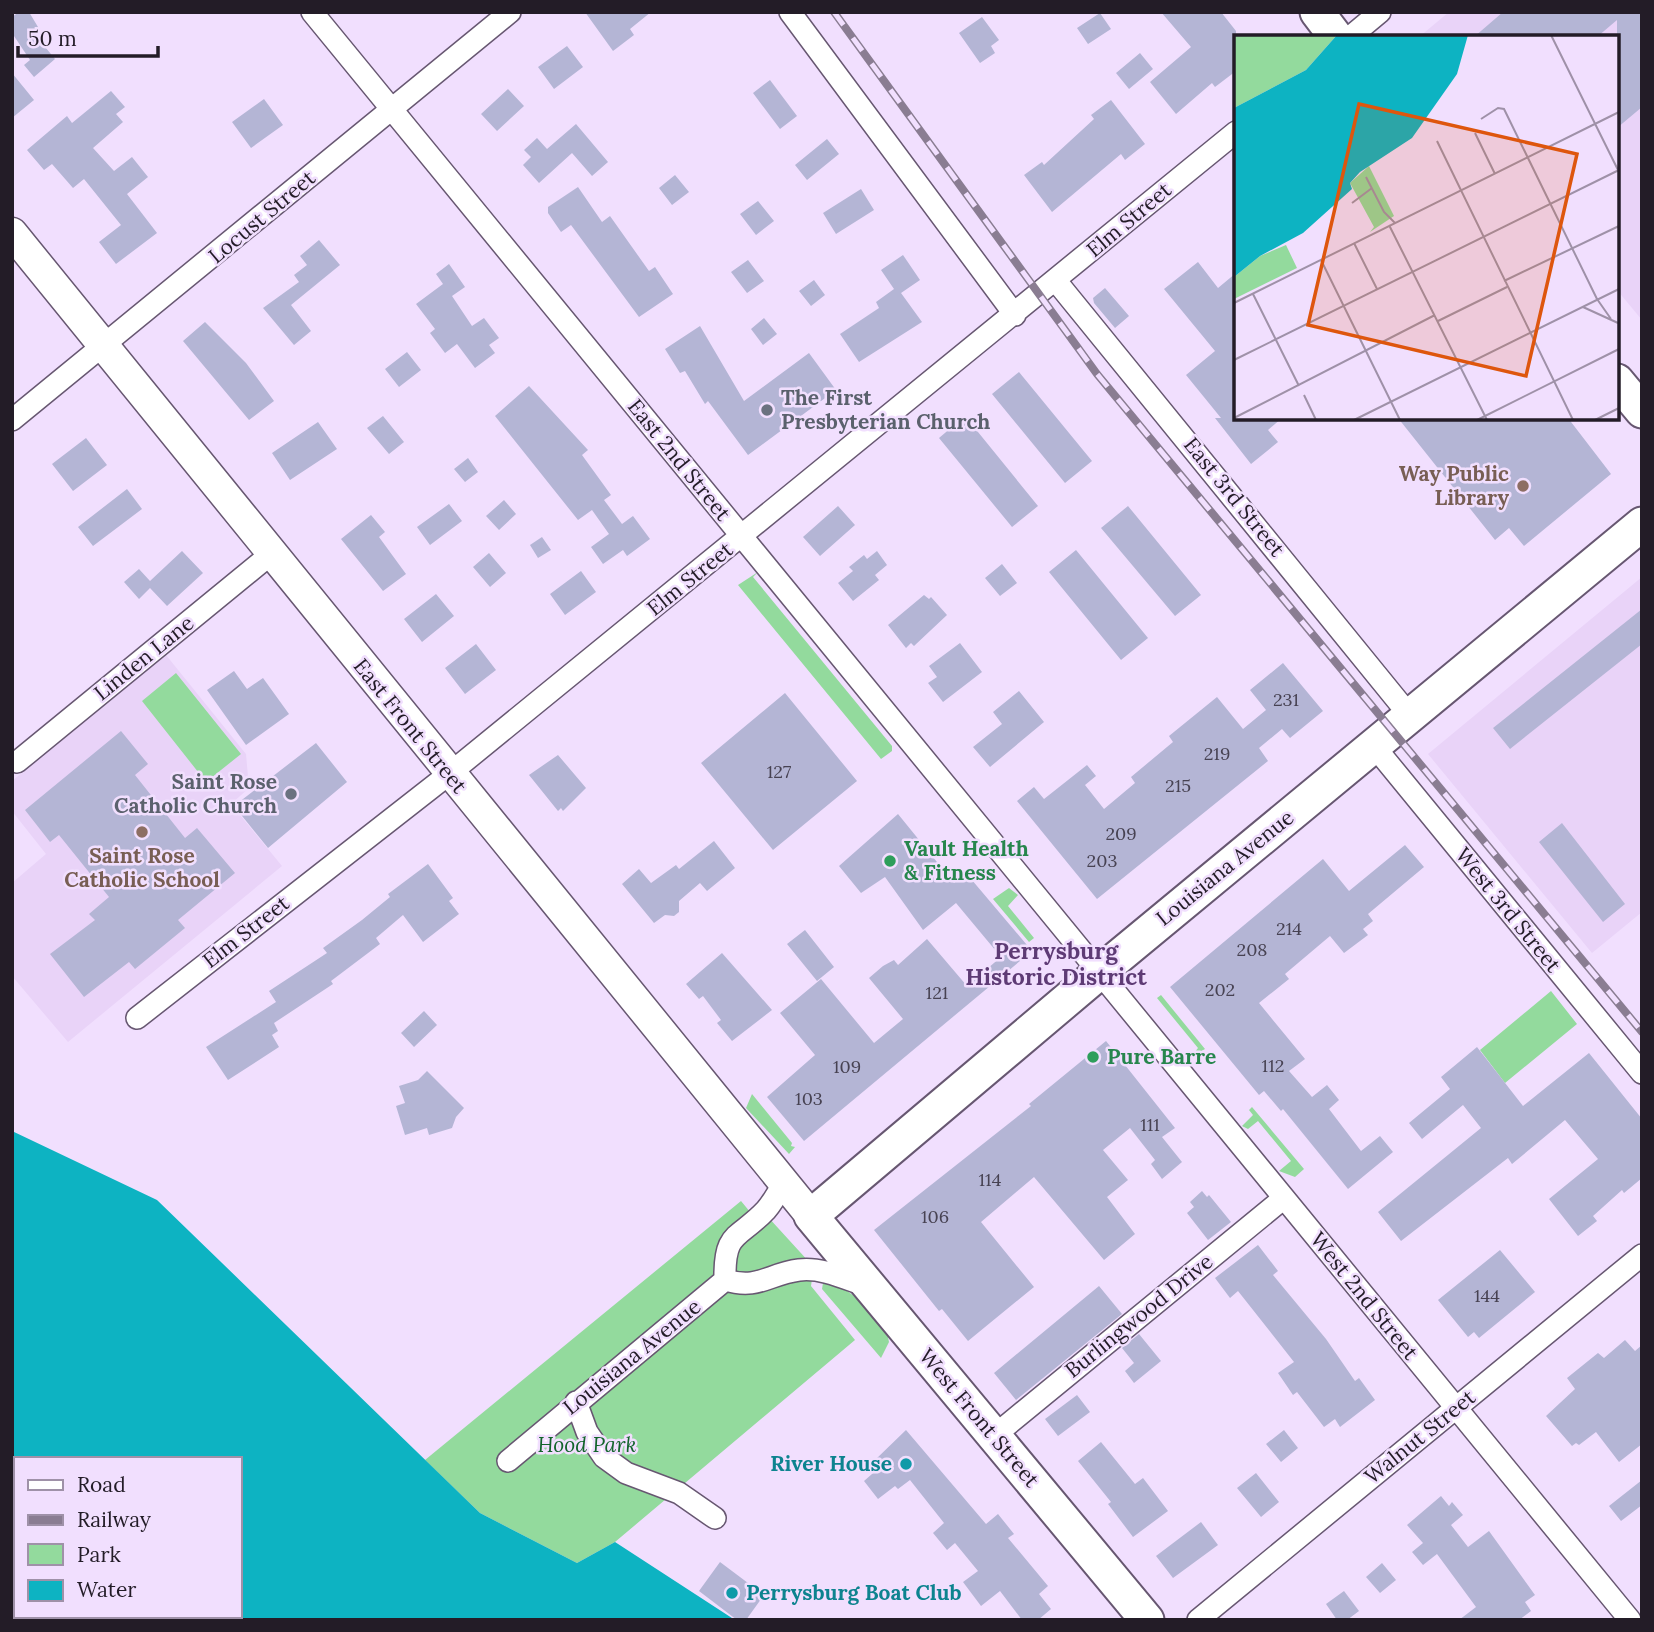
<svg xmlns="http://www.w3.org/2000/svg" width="1654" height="1632" font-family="Lora,serif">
<rect width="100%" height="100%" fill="#f1dffe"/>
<path fill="#e9d3f8" d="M1449 12H1642V320L1617 290V37H1419Z
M1642 577V912L1592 953 1428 754Z
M166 655 246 754 249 788 231 804 282 866 68 1042 12 976V883L46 854 12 811V781Z"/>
<path fill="#93da9d" d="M758 572 753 577 892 746V751L881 759 738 585Z
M176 673 241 754 206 782 142 701Z
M1009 888 1018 895 1008 906 1034 938 1029 942 993 899Z
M1551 991 1577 1024 1505 1083 1480 1050Z
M1161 995 1205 1049 1191 1057 1198 1048 1157 998Z
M752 1094 792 1143 791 1146 795 1147 789 1154 746 1108Z
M1252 1107 1304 1169 1295 1177 1279 1171 1291 1161 1258 1121 1248 1129 1242 1126 1253 1115 1249 1110Z
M741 1201 760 1224 768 1217 810 1263 794 1264 808 1281 812 1279 811 1286 855 1340 615 1542 577 1563 480 1513 425 1460Z
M824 1277C846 1288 886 1316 889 1342L881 1358 822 1289Z"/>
<path fill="#0db3c2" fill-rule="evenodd" d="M12 1131 157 1200 480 1513 577 1563 615 1542 735 1620H12ZM16 1459H240V1616H16Z"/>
<path fill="#b4b5d5" d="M19 12H29L38 27 32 31 55 59 34 77 24 65 30 60 12 33V17Z
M585 12H651L630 29 634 35 613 51Z
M1161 12H1221L1236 31V71L1215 87 1212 83 1176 114 1150 82 1191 47Z
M1503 12H1642V107L1617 128V20L1597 37H1474Z
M1100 13 1111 29 1088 44 1077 28Z
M982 17 999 40 991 46 995 53 980 63 959 33Z
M567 46 583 67 554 89 538 67Z
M1140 53 1153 69 1129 89 1116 73Z
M12 73 34 100 12 118Z
M770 80 797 116 780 129 753 93Z
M508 89 524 106 497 131 481 114Z
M111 91 125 107 116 114 123 122 93 148 114 171 132 157 148 177 127 194 157 233 116 264 99 242 121 225 84 179 73 188 52 164 44 170 27 150 67 116 72 123Z
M264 99 283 125 251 148 232 122Z
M1111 100 1145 144 1125 160 1121 154 1052 212 1024 175 1042 162 1044 165 1094 119 1091 115Z
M576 124 608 162 592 176 572 153 539 183 523 165 531 157 524 150 537 138 547 149Z
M827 139 839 154 807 180 795 165Z
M675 175 689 192 672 205 659 188Z
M578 187 602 222 610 216 649 271 655 267 673 294 639 317 571 225 561 232 548 213V207Z
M861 189 874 210 836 234 823 213Z
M758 201 774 221 756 235 740 214Z
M319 240 340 265 291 305 311 331 294 345 263 308 299 282 294 275 307 265 300 256Z
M903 255 920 280 901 293 922 322 859 362 840 334 879 308 876 302 894 289 881 270Z
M748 260 764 281 747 293 731 272Z
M1198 262 1218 288 1236 273V418H1282L1268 430 1278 442 1251 464 1215 418H1221L1186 375 1215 351 1164 289Z
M449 264 465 287 452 296 472 326 484 318 499 338 489 345 495 353 475 368 457 344 445 353 430 333 435 329 416 304 443 284 436 274Z
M814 280 825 295 811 306 799 291Z
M1105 288 1129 316 1115 328 1094 303 1093 298Z
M764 318 777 334 763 345 751 329Z
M205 322 246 363 274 401 249 420 183 341Z
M700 326 744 401 809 353 836 390 748 455 708 401 705 404 685 371 680 373 665 349Z
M407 352 421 370 399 387 385 369Z
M1019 372 1092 461 1065 483 992 394Z
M529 386 588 450 582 455 611 495 604 500 622 524 633 516 650 539 627 556 623 550 603 564 591 547 609 534 592 510 578 520 495 416Z
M383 416 404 442 389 454 367 428Z
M965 416 1038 506 1012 527 939 438Z
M1398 418H1568L1611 474 1524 546 1509 528 1495 540Z
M318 422 337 449 290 480 272 453Z
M86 438 107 465 73 491 52 464Z
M468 458 478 472 465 482 454 469Z
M127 489 142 509 93 546 78 527Z
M504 500 516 514 499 530 486 516Z
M449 504 462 521 430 545 417 527Z
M838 506 855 525 820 556 803 537Z
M1128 506 1201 595 1175 616 1101 528Z
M371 515 385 532 379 537 406 574 383 591 341 539Z
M542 537 551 550 538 558 530 545Z
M1076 550 1148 638 1121 660 1049 572Z
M182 551 203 573 167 606 150 588 139 599 124 582 139 569 150 581Z
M877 551 887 565 875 575 879 580 853 601 838 583 853 571 849 567 864 555 867 559Z
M489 553 506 573 490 587 473 567Z
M1002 564 1017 583 1000 596 985 578Z
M581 571 596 592 565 615 550 594Z
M436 594 454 616 422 642 404 619Z
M924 595 929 599 931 597 947 615 914 646 911 643 906 648 888 625Z
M1642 609V644L1510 749 1493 728Z
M960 643 982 672 943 702 928 683 937 677 929 666Z
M476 644 496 670 465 694 445 668Z
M1283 663 1323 711 1290 738 1282 729 1259 748 1268 761 1097 899 1017 801 1034 787 1044 799 1087 765 1096 776 1085 785 1104 809 1135 783 1131 777 1173 742 1169 736 1217 697 1243 729 1266 710 1250 690Z
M234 671 247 689 263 678 289 714 246 745 207 690Z
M1019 691 1044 722 990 767 973 747 1002 724 993 712Z
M785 693 857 781 773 850 701 763Z
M121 731 148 764 135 775 185 838 197 828 235 873 178 920 185 928 135 969 129 962 84 997 50 954 95 920 89 914 109 897 59 835 50 842 25 810Z
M316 743 347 782 268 848 234 806Z
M558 755 586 788 563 811 561 808 558 811 529 775Z
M898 814 954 883 966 873 1032 951 804 1141 767 1097 815 1055 780 1013 821 979 874 1043 903 1019 869 978 883 966 894 960 898 965 927 939 967 986 1001 957 956 903 923 930 885 877 861 893 839 866Z
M1562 823 1625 904 1603 922 1539 842Z
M714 841 735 868 707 891 700 883 679 901V912L674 916 665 915 654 923 622 884 639 869 651 883 676 865 679 869Z
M1405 845 1424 867 1368 914 1373 921 1363 929 1368 935 1344 953 1330 936 1285 974 1289 979 1259 1003 1305 1059 1289 1071 1312 1097 1327 1085 1339 1100 1329 1109 1361 1151 1380 1136 1393 1152 1348 1189 1283 1109 1281 1111 1264 1091 1259 1095 1170 987 1323 859 1349 891Z
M428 864 453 898 449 901 459 914 423 942 403 915 376 938 380 944 331 981 333 984 274 1023 278 1031 272 1035 279 1047 228 1080 206 1047 276 1002 269 991 327 953 323 948 362 920 390 897 388 894Z
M805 930 834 967 817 981 787 944Z
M722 953 772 1010 732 1041 717 1023 721 1020 703 996 699 999 686 984Z
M424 1011 437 1025 414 1047 401 1033Z
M1106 1041 1175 1128 1162 1137 1182 1162 1162 1179 1151 1164 1155 1160 1130 1128 1103 1150 1128 1180 1107 1197 1135 1234 1104 1260 1034 1177 981 1222 1034 1287 968 1341 942 1309 939 1311 874 1230 1031 1106 1029 1104Z
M1477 1047 1523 1106 1589 1053 1642 1119V1178L1624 1193 1622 1190 1593 1216 1597 1221 1578 1236 1549 1199 1598 1159 1565 1120 1512 1164 1508 1158 1401 1241 1378 1212 1481 1128 1463 1105 1422 1139 1409 1123 1450 1089 1441 1077Z
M427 1071 464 1108 456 1117 452 1128 429 1135 427 1128 405 1135 396 1106 405 1103 399 1086 418 1080Z
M1202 1191 1207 1197 1209 1195 1231 1222 1208 1240 1187 1213 1194 1207 1190 1202Z
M1258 1245 1278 1271 1273 1275 1326 1339 1355 1381 1359 1378 1375 1400 1340 1427 1335 1419 1324 1427 1297 1392 1293 1395 1278 1373 1294 1362 1238 1291 1230 1298 1215 1278Z
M1500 1250 1535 1292 1479 1338 1474 1332 1468 1337 1438 1300Z
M1099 1286 1122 1314 1016 1400 994 1373Z
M1139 1334 1161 1361 1134 1383 1125 1371 1134 1363 1122 1348Z
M1625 1340 1635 1351 1642 1345V1444L1619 1462 1596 1432 1579 1445 1576 1443 1572 1446 1546 1416 1575 1389 1567 1378 1598 1353 1604 1358Z
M1077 1395 1090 1412 1058 1436 1045 1419Z
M906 1430 986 1524 998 1514 1014 1534 1008 1538 1048 1586 1039 1594 1051 1609 1038 1620H1022L1000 1591 981 1606 963 1582 978 1571 955 1543 947 1550 933 1533 944 1523 910 1480 898 1489 895 1486 878 1499 864 1481 880 1467 875 1460Z
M1284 1430 1298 1448 1281 1462 1266 1444Z
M1101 1442 1135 1484 1143 1478 1168 1511 1133 1537 1108 1504 1111 1502 1078 1461Z
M1256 1473 1279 1502 1261 1517 1237 1488Z
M1642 1480V1505L1621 1521 1609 1506Z
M1441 1496 1449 1506 1452 1502 1463 1515 1451 1525 1468 1547 1489 1531 1535 1595 1525 1602 1531 1611 1519 1620H1459L1476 1607 1437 1554 1423 1565 1412 1552 1423 1543 1407 1525Z
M1201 1522 1218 1545 1173 1578 1156 1556Z
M720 1562 764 1595 746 1620H737L699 1591Z
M1382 1563 1396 1580 1380 1593 1366 1577Z
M1344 1591 1359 1611 1347 1620H1337L1326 1604Z"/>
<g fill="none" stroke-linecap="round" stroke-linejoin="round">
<g stroke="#675771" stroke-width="24">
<path id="minor" d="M312 12 1630 1620
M790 12 1015 315
M1350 37 1380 12
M1056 281 1410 716
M12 420 510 12
M1374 746 1642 1073
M17 762 271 554
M137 1018 449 774 1236 132
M725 1280C759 1290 768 1274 799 1270 822 1267 846 1279 867 1286
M725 1280C724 1230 738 1240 766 1210 773 1202 779 1191 784 1182
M576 1402 587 1432 604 1457 626 1473 679 1493 715 1518
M995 1435 1284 1198
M508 1461 725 1280
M1198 1620 1642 1255"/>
</g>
<g stroke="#675771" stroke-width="33">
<path id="secondary" d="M12 233 811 1216"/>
</g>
<g stroke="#675771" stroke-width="37">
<path id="primary" d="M1317 12 1336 37
M1617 381 1642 411
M1147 1620 811 1216 1100 972 1642 524"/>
</g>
<use href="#minor" stroke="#fff" stroke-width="21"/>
<use href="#secondary" stroke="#fff" stroke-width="30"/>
<use href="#primary" stroke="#fff" stroke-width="33"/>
<g stroke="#8a7d92" stroke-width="8">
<path id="rail" d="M834 12 1097 374 1642 1032"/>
</g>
<use href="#rail" stroke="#f1dffe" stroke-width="5" stroke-dasharray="16" stroke-linecap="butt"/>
</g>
<g fill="#6b7280" stroke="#f1dffe" stroke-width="2.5">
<circle cx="767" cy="410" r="7"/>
<circle cx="291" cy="794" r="7"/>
</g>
<g fill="#8d6e63" stroke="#f1dffe" stroke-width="2.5">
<circle cx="1523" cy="486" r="7"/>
<circle cx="142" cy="832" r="7"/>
</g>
<g fill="#2e9e5b" stroke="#f1dffe" stroke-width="2.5">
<circle cx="890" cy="861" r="7"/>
<circle cx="1093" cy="1057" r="7"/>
</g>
<g fill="#0f9aa8" stroke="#f1dffe" stroke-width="2.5">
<circle cx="906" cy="1464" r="7"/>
<circle cx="732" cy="1593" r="7"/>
</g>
<g text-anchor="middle" stroke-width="5" stroke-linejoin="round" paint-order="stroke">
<g font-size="18" fill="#474252">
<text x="1286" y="706">231</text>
<text x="1217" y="760">219</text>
<text x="779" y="778">127</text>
<text x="1178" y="792">215</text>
<text x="1121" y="840">209</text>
<text x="1102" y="867">203</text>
<text x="1289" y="935">214</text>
<text x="1252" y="956">208</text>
<text x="1220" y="996">202</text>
<text x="937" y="999">121</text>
<text x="1273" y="1072">112</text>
<text x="847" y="1073">109</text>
<text x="809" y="1105">103</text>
<text x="1150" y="1131">111</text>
<text x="990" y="1186">114</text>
<text x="935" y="1223">106</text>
<text x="1487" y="1302">144</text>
</g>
<g font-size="21" fill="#231c27" stroke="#f1dffe">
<text transform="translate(262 217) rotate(-40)" y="7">Locust Street</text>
<text transform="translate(1129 220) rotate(-40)" y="7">Elm Street</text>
<text transform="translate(679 460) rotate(51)" y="7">East 2nd Street</text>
<text transform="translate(1234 497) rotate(51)" y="7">East 3rd Street</text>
<text transform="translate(690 579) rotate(-39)" y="7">Elm Street</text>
<text transform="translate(144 658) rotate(-39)" y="7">Linden Lane</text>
<text transform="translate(410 726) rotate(51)" y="7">East Front Street</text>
<text transform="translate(1225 868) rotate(-39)" y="7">Louisiana Avenue</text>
<text transform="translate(1508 910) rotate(51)" y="7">West 3rd Street</text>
<text transform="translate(246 932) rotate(-38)" y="7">Elm Street</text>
<text transform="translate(1364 1296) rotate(51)" y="7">West 2nd Street</text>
<text transform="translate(1139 1316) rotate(-39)" y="7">Burlingwood Drive</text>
<text transform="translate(632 1357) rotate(-39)" y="7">Louisiana Avenue</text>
<text transform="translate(979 1418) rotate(50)" y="7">West Front Street</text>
<text transform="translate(1420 1437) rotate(-39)" y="7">Walnut Street</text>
</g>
<g font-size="21" font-weight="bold" fill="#5b616d" stroke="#f1dffe" text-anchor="start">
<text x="781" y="405">The First<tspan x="781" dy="24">Presbyterian Church</tspan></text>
<text x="277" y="789" text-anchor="end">Saint Rose<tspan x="277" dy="24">Catholic Church</tspan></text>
</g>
<g font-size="21" font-weight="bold" fill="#785e54" stroke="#f1dffe" text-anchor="end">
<text x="1509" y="481">Way Public<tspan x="1509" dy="24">Library</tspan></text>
<text x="142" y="863" text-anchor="middle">Saint Rose<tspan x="142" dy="24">Catholic School</tspan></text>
</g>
<g font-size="21" font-weight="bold" fill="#27864d" stroke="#f1dffe" text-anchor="start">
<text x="904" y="856">Vault Health<tspan x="904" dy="24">&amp; Fitness</tspan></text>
<text x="1107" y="1064">Pure Barre</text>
</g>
<g font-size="21" font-style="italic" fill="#11642a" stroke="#f1dffe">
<text x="587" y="1452">Hood Park</text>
</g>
<g font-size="21" font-weight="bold" fill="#0d838f" stroke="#f1dffe" text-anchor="end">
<text x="892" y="1471">River House</text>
<text x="746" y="1600" text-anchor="start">Perrysburg Boat Club</text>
</g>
<g font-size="23" font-weight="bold" fill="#5e3b75" stroke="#f1dffe">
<text x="1056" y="959">Perrysburg<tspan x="1056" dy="26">Historic District</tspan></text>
</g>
</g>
<g transform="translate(1234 35)">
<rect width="385" height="385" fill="#f1dffe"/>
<path d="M0 0H103L72 35 0 73ZM135 131 160 181 136 197 140 192 116 148ZM52 210 63 233 0 264V242L26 221Z" fill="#93da9d"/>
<path d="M103 0H234L223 39 178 103 126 137 116 148 118 154 69 198 26 221 0 242V73L72 35Z" fill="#0db3c2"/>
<path fill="none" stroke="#9f91a8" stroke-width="2" d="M317 0 385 137M247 84 264 73 270 74 363 264M241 98 261 139M203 106 339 385M132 142 150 177 161 188M118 168 138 153M155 190 253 385M120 208 143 254M87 225 166 385M270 246 385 191M19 259 65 351M363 264 377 284M0 268 385 77M349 272 384 288M204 286 273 252M0 325 385 135M70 360 82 385M0 383 201 280M120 385 385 254M243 385 385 314M361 385 385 373"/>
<path fill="#de560d" fill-opacity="0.15" stroke="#de560d" stroke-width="3.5" d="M125 69 343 119 292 341 74 290Z"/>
<rect width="385" height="385" fill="none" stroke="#231c27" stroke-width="3.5"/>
</g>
<rect width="1654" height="1632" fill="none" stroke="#231c27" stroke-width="28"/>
<rect x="14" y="1457" width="228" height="161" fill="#f1dffe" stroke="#9f91a8" stroke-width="2"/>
<rect x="28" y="1480" width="35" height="10" fill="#ffffff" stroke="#9f91a8" stroke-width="2"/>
<text x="77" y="1492" font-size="21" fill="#231c27">Road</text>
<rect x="28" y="1515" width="35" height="10" fill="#8a7d92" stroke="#9f91a8" stroke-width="2"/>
<text x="77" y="1527" font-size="21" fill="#231c27">Railway</text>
<rect x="28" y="1544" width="35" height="21" fill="#93da9d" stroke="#9f91a8" stroke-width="2"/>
<text x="77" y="1562" font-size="21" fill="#231c27">Park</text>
<rect x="28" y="1580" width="35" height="21" fill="#0db3c2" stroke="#9f91a8" stroke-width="2"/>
<text x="77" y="1597" font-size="21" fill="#231c27">Water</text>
<path d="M18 46v10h140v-10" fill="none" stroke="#231c27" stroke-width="3.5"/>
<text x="28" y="46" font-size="21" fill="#231c27" stroke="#f1dffe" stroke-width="5" paint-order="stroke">50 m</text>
</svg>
